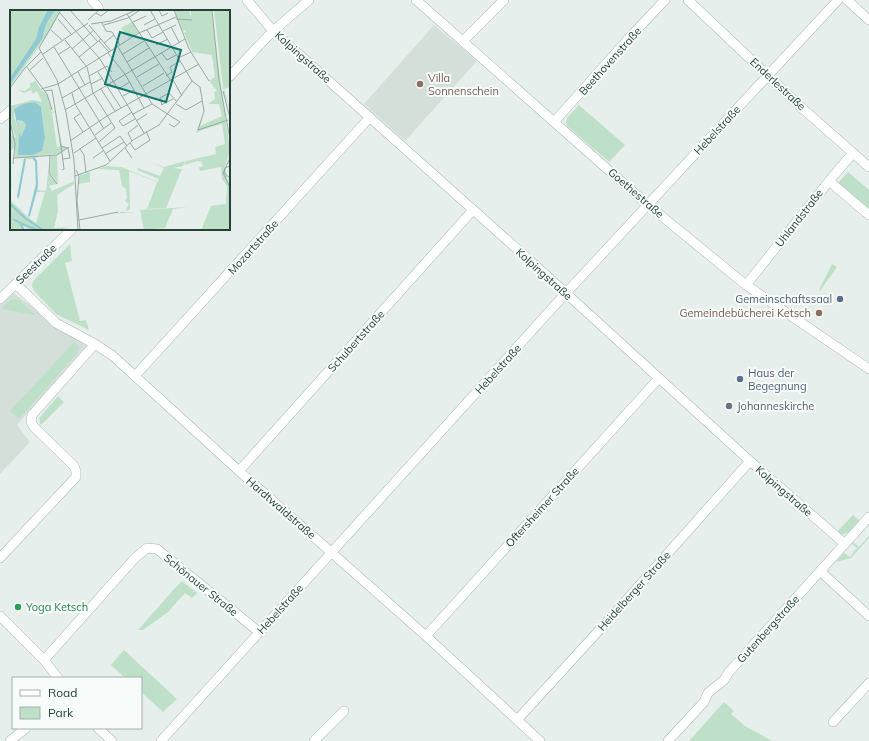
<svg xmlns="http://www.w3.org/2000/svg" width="869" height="741" font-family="Mulish,sans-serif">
<rect width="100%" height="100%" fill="#e6efeb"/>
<path fill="#d4dfda" d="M434 25 477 61 405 141 364 104Z
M12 292 86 346 17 425 30 442 0 474V304Z"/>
<path fill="#bfe0c8" d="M579 105 625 145 609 162 567 126 566 123 567 118Z
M848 172 869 190V210L837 184Z
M70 244 72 261 65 263 80 321 86 320 89 330 56 314 34 291 32 286 33 281Z
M832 264 837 267 820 291 819 290Z
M15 299 19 300 35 315 1 309 10 300Z
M74 342 79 347 78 351 76 355 19 419 10 411Z
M58 396 64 402 41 425 40 423 39 418Z
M853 515 860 521C853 528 847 538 836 533Z
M869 536V538L851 558 836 562 844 553 850 557 857 548 852 544 853 542 859 547Z
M182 581 197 593 192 598 185 593 168 612 143 630H138L175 588Z
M124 650 177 699 163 712 141 692V678H125L111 665Z
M724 702 734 711 731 714 745 726 772 741H689Z"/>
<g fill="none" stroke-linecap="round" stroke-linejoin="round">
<g stroke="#a8b8b2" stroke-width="10">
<path id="street" d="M92 0 98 7 99 11
M247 0 273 31 535 265 750 461 845 544
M416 0 648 205 746 285 869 369
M688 0 802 108 869 167
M847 0 869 20
M463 41 504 0
M229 77 273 31 309 0
M0 119 4 116 11 110
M554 122 629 38 665 0
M829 181 869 215
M16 284 56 323 95 344 113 356 239 471 426 636 540 741
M746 285 829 181 853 153
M0 299 72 229
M135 376 370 117
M239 471 473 210
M0 558 76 477V471L74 466 34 427 31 422 32 415 95 344
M820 571 869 616
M0 616 44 660 58 678
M426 636 659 378
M44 660 135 558 147 548 157 549 259 632
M517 720 614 614 750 461
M833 722 869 683
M98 728 112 741
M10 741 26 728
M161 741 566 293 838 0
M314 741 344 711
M668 741 704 702 708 693 724 680 729 672 869 517"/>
</g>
<use href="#street" stroke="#fff" stroke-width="9"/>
</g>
<g fill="#8d6e63" stroke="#f7fbf9" stroke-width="1.5">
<circle cx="420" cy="84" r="4"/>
<circle cx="819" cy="313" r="4"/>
</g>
<g fill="#5c6f8a" stroke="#f7fbf9" stroke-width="1.5">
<circle cx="840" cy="299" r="4"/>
<circle cx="740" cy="379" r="4"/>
</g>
<circle fill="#6b7280" stroke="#f7fbf9" stroke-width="1.5" cx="729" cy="406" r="4"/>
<circle fill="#2e9e5b" stroke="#f7fbf9" stroke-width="1.5" cx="18" cy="607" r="4"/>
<g text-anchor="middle" stroke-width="4" stroke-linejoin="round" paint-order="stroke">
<g font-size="11" fill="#24423a" stroke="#f7fbf9">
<text transform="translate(303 57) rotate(42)" y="4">Kolpingstraße</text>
<text transform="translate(610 61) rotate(-48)" y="4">Beethovenstraße</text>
<text transform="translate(778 84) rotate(43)" y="4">Enderlestraße</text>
<text transform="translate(717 130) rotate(-47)" y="4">Hebelstraße</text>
<text transform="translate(636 193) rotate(41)" y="4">Goethestraße</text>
<text transform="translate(799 218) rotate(-52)" y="4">Uhlandstraße</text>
<text transform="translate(253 247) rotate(-48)" y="4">Mozartstraße</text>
<text transform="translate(36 264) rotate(-44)" y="4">Seestraße</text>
<text transform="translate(544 274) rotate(42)" y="4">Kolpingstraße</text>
<text transform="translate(356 341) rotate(-48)" y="4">Schubertstraße</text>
<text transform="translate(498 369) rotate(-48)" y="4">Hebelstraße</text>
<text transform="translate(784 491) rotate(41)" y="4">Kolpingstraße</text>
<text transform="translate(542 507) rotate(-48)" y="4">Oftersheimer Straße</text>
<text transform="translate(281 508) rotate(41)" y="4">Hardtwaldstraße</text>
<text transform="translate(201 585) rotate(39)" y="4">Schönauer Straße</text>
<text transform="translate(634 591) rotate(-48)" y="4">Heidelberger Straße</text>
<text transform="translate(280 609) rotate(-48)" y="4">Hebelstraße</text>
<text transform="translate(768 629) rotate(-48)" y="4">Gutenbergstraße</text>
</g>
<g font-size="11" fill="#785e54" stroke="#f7fbf9" text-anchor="start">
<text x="428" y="82">Villa<tspan x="428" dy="13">Sonnenschein</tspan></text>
<text x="811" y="317" text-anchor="end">Gemeindebücherei Ketsch</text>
</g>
<g font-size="11" fill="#4e5e75" stroke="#f7fbf9" text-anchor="end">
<text x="832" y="303">Gemeinschaftssaal</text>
<text x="748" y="377" text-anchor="start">Haus der<tspan x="748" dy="13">Begegnung</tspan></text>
</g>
<g font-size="11" fill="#5b616d" stroke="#f7fbf9" text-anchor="start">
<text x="737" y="410">Johanneskirche</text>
</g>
<g font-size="11" fill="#27864d" stroke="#f7fbf9" text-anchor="start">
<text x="26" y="611">Yoga Ketsch</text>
</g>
</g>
<g transform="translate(10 10)">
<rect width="220" height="220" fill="#e6efeb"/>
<path d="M0 0H51L40 21 0 77ZM164 0H179L181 7V0H201L220 141 215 156 220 179 219 220H191L201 196 216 194 217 176 212 169 211 157 190 161 189 157 193 156 192 152 188 151 174 155 176 151 206 144 205 137 215 134 212 114 195 119 186 123 177 146 192 107 190 116 212 106 209 94H198L205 89 204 82 207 81 199 71 205 67 202 45 182 42 174 23 176 21 172 20ZM204 0H220V77L214 79 220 100 214 84 212 69ZM122 12 129 23 119 28 111 18ZM26 71 31 80 37 84 42 102 45 101 52 136 57 138 48 144 26 146 28 180 36 181 38 163 47 174 39 176 42 181 64 171 66 216 64 174 47 185 48 201 44 218 60 217 50 220H19L11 214 15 220H0V198L4 202 0 197V185L3 158 0 190 18 207 27 169 25 149H15L9 189 7 188 14 148 5 147V137L0 141V127L2 125 6 128 2 117 0 96 23 90 32 92 27 81 23 84 21 80 14 83 8 80 15 81 20 77V73ZM25 92 31 97 35 127 32 141 23 145H8L9 122 11 127 16 115 13 111 7 110 8 120 4 106 5 98ZM45 102 50 136 47 137 42 103ZM27 182H35L26 213 19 208ZM41 146H47L48 174 40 163ZM175 151 173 156 163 158 172 159 156 198 137 199 147 172 119 161 120 198 119 200 110 202H125L104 204 115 201 119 194 115 191 117 188 116 179 112 176 109 160 87 159 97 156 111 157 109 156 148 172 149 169 127 160 128 158 150 166 154 158 141 152 154 157ZM80 162V172L68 174 70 165ZM178 197 163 199 155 218 134 220 130 200Z" fill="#bfe0c8" fill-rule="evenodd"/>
<path d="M38 0H45L36 14 32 29 0 74V68L26 29 29 17ZM25 92 31 97 35 128 32 141 23 145H8L9 122 11 127 16 115 13 111 7 110 8 120 4 99 13 94Z" fill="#8ec9d4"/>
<path fill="none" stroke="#8ec9d4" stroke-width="2" d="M8 187 15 149M0 194 15 208 33 220M19 206 27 175 26 151 23 148M3 209 10 213 14 220M10 213 27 220"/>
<path fill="none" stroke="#98aaa4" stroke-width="1" d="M51 0 29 38 47 70 56 102 64 150 68 220M60 0 88 32M140 0 182 71M149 0 152 6 158 3M164 0 179 39 199 71M202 0 209 70 220 129M50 3 90 49 134 123M86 3 91 6 99 0M117 4 161 71M48 9 61 24M166 9 182 10M78 10 89 0M123 12 136 6M92 13 96 21 102 22 110 35M81 14 101 11 126 0M79 15 101 41M94 15 118 8 130 0M134 15 145 9M161 17 169 32M41 20 53 31M137 20 142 28 153 22M153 21 166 15M55 30 77 57 83 83 105 118 89 132M89 31 99 42M94 33 104 25M146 35 158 29M44 37 94 119M108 37 142 94 170 112 164 117 159 114M62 39 84 20M151 42 157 50 166 45M98 43 115 64 134 98M33 44 78 13M49 44 60 37M113 44 134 31M69 47 91 29M168 48 181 42M117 52 139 38M16 56 37 84 42 100M20 60 33 48M68 62 75 75M88 62 111 98M79 66 97 56 102 62M156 66 162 62 160 57 170 51M127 67 149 54M163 70 172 86M182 71 190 77 194 101 188 120M81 74 93 68M133 76 154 63M0 78 15 58 31 42M31 79 48 74 129 23 166 7M91 79 105 101M108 79 120 72M34 81 42 80 51 136 58 138M213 81 220 108M62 83 65 94 100 151M113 86 124 80M52 88 80 72M166 94 176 100 192 91M151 95 163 89M152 95 150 88 159 83 167 92M55 100 175 29M122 102 109 111 113 116 125 109M71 103 64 108 73 122M123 104 142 94M0 111 5 134 3 154M126 111 137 104M188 120 218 110M85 125 101 113M60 131 97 106 189 54M122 131 118 123 128 115M120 133 125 140 140 130 136 121M51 136 54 159 52 160M92 138 110 126 117 136M115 138 122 148M70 139 74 145 76 163M64 143 86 128M95 144 114 132M40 146 39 163 47 174M4 148 47 145 59 137M83 148 93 141M220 148 213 163 220 177M53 149 60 148 58 138M220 156 215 158 214 163 220 168M66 160 69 166 67 191 70 220M65 166 96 155 123 130 149 115 182 71M69 210 108 202M220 220V187"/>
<path fill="#0f766e" fill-opacity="0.15" stroke="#0f766e" stroke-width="2" d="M110 22 171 40 156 92 95 74Z"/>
<rect width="220" height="220" fill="none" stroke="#24423a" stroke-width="2"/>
</g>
<rect x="12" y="677" width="130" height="52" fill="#f7fbf9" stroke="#a3b1ad"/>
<rect x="20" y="690" width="20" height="6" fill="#ffffff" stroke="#a3b1ad"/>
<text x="48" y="697" font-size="12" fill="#24423a">Road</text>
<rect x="20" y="707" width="20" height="12" fill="#bfe0c8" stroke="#a3b1ad"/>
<text x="48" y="717" font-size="12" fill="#24423a">Park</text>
</svg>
